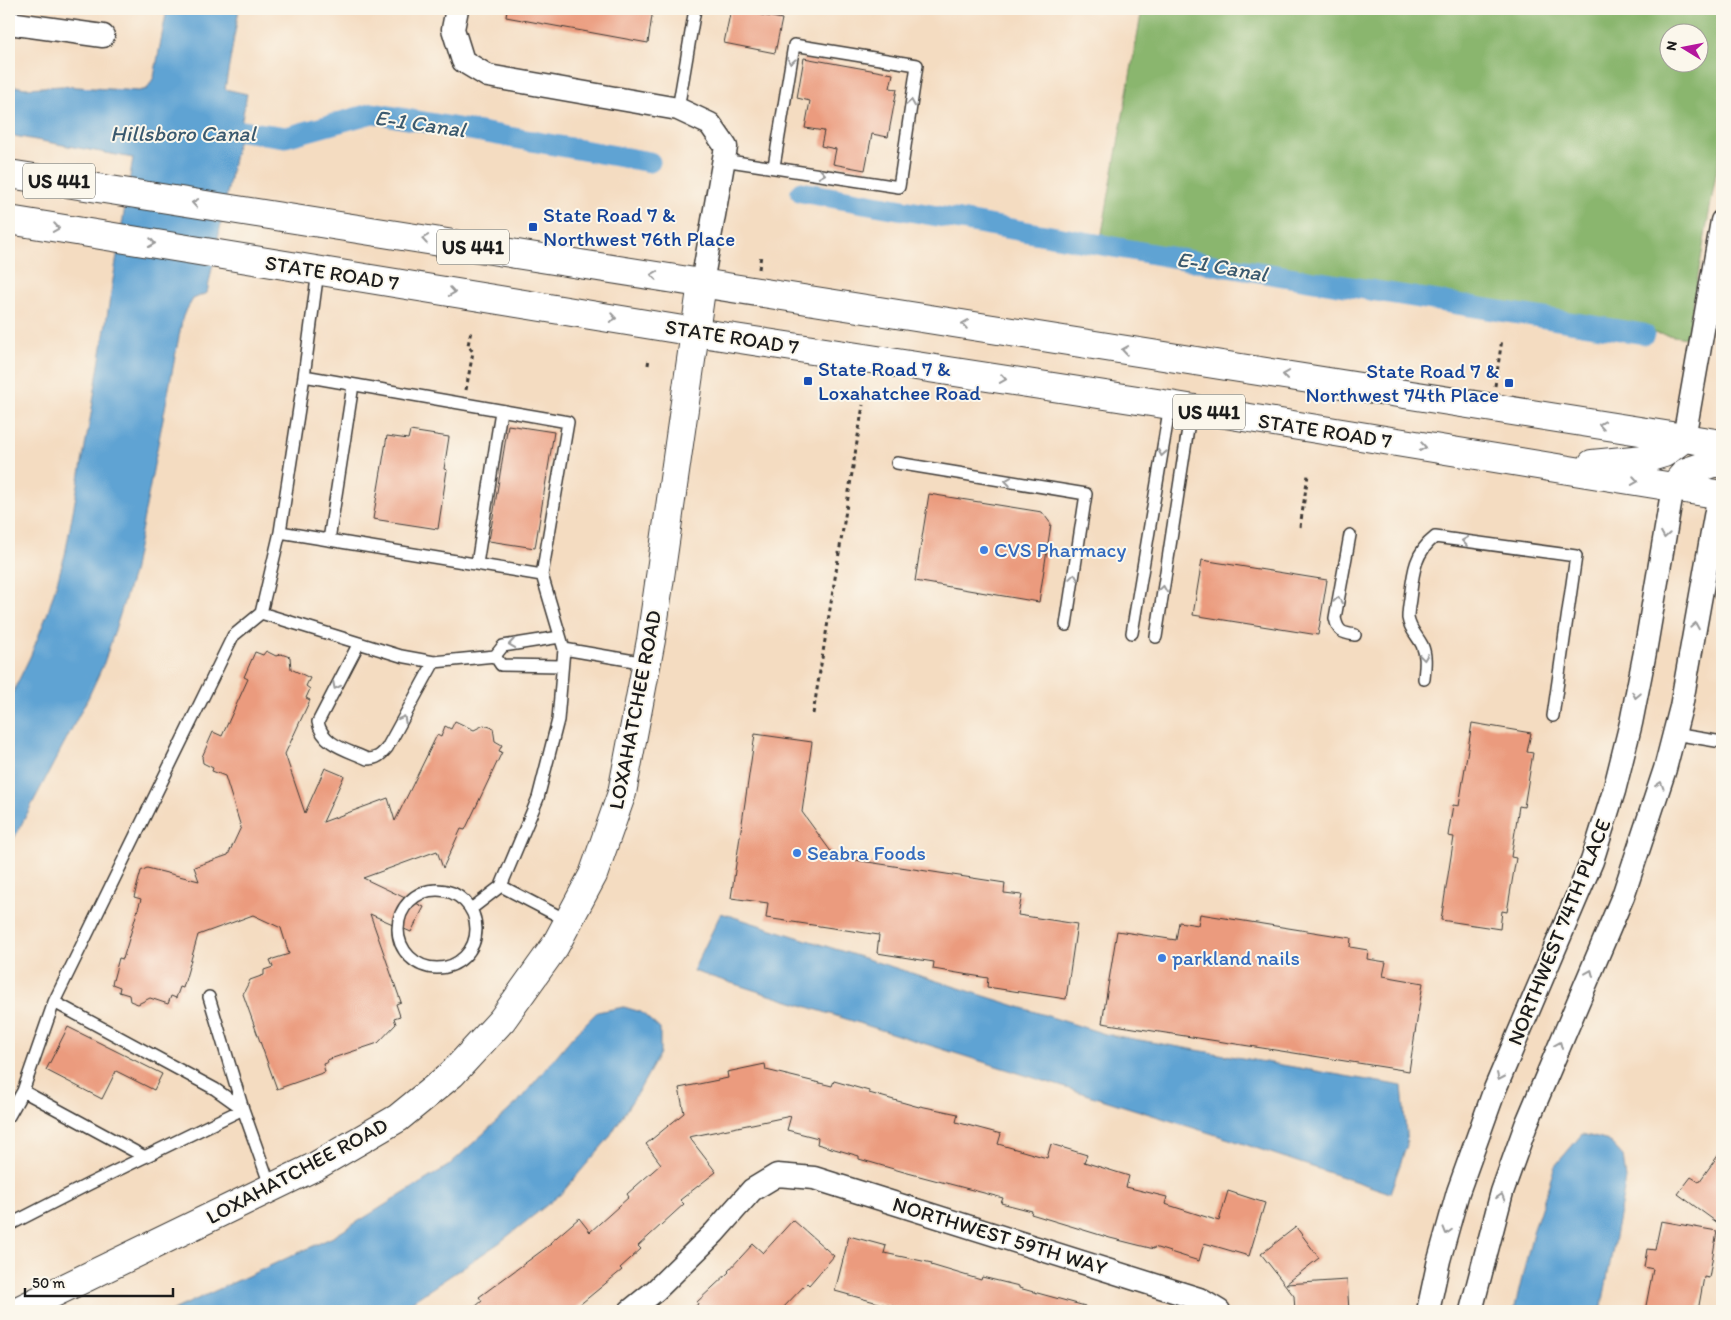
<svg xmlns="http://www.w3.org/2000/svg" width="1731" height="1320" font-family="Itim,sans-serif">
<rect width="100%" height="100%" fill="#fbf7ec"/>
<filter id="ink" filterUnits="userSpaceOnUse"><feTurbulence type="fractalNoise" baseFrequency=".02" numOctaves="2"/><feDisplacementMap in="SourceGraphic" scale="10" xChannelSelector="R" yChannelSelector="G"/><feConvolveMatrix kernelMatrix="1 2 1 2 8 2 1 2 1" color-interpolation-filters="sRGB"/></filter>
<filter id="wash" filterUnits="userSpaceOnUse"><feTurbulence type="fractalNoise" baseFrequency=".0096" numOctaves="4" result="noise"/><feDisplacementMap in="SourceGraphic" scale="20" xChannelSelector="R" yChannelSelector="G"/><feGaussianBlur stdDeviation="1.12" result="paint"/><feColorMatrix in="noise" values="0 0 0 0 0 0 0 0 0 0 0 0 0 0 0 0 0 1.4 0 .05"/><feComposite in="paint" operator="in"/></filter>
<g filter="url(#wash)">
<rect width="100%" height="100%" fill="#f4dcc1"/>
<path fill="#8ab66e" stroke="#536945" fill-rule="evenodd" d="M1142 9H1722V140L1687 338 1099 250ZM1668 32H1698V62H1668Z"/>
<path fill="#5ea3d3" stroke="#3d6078" d="M167 9H239L225 89 247 94 207 293 193 299 183 316 133 573 119 618 104 663 88 698 9 848V700L30 657 48 612 65 555 91 414 133 158 9 135V85L25 88 62 86 139 91 147 89 154 77Z
M721 913 1105 1034 1402 1086 1407 1145 1390 1193 1229 1139 693 971Z
M624 1007 641 1012 660 1029V1053L641 1087 608 1139 562 1193 499 1243 398 1311H171L333 1237 448 1166 518 1102 573 1036 597 1012Z
M1582 1134 1609 1141 1623 1156 1626 1179 1601 1311H1514L1533 1232 1555 1166Z"/>
<g fill="none" stroke-linecap="round" stroke-linejoin="round">
<path stroke="#5ea3d3" stroke-width="21" d="M213 127 286 137 373 113 650 162
M801 192 1227 267 1644 334"/>
</g>
<g id="blocks">
<path fill="#eb9b7e" d="M507 9H653L648 43 506 17Z
M731 9 782 19 775 53 724 43Z
M804 58 893 74 890 88 897 89 888 137 872 134 865 170 833 164 836 149 821 146 824 131 805 128 810 101 797 98Z
M508 425 554 432 535 548 489 541Z
M410 431 449 437 444 469 447 470 438 529 373 519 387 436 408 439Z
M929 494 1042 512 1051 524 1039 602 915 581Z
M1202 560 1327 580 1318 635 1193 615Z
M266 651 276 656 281 654 290 657 291 669 310 678 306 686 310 689 306 698 310 700 285 754 305 813 325 768 344 776 323 822 388 798 395 821 437 735 441 737 445 726 451 729 455 721 474 730 484 725 493 728 495 741 502 745 499 751 502 752 465 830 461 829 443 868 437 851 363 878 424 907 411 932 370 914 401 1002 396 1004 400 1016 394 1018 396 1024 378 1043 327 1060 328 1062 323 1064 325 1072 277 1089 243 994 250 980 264 975V970L273 967 270 960 289 954 281 928 253 915 198 935 183 988 180 987 176 998 171 996 168 1004 150 998 138 1004 130 1001 129 995 119 992 120 987 112 984 119 958 123 959 141 899 134 897 141 871 147 868 199 881 194 867 228 855 241 827 225 776 212 771 213 768 203 763 202 757 213 732 222 736 248 679 244 677 255 652 263 655Z
M1472 723 1531 733 1527 752 1533 753 1524 807 1519 806 1511 857 1516 858 1507 912 1502 911 1500 929 1441 920 1454 837 1448 836 1453 805 1459 806Z
M755 734 812 742 802 812 835 857 1005 883 1004 893 1022 895 1018 915 1077 924 1066 999 987 987 988 978 933 969 934 962 877 953 879 935 766 918 768 903 731 898Z
M1200 914 1351 938 1350 947 1368 950 1367 959 1386 962 1383 976 1423 983 1409 1071 1102 1023 1117 931 1176 940 1179 922 1198 925Z
M68 1027 162 1074 154 1090 116 1071 102 1099 46 1070Z
M765 1064 766 1070 832 1086 834 1081 869 1091V1093L919 1107 920 1106 958 1114 956 1122 1001 1134 998 1144 1047 1158 1051 1144 1087 1155 1084 1162 1129 1176 1126 1187 1167 1197 1165 1204 1219 1221 1228 1191 1265 1203 1249 1256 1204 1243 1199 1261 1154 1247V1249L1110 1238 1031 1214 1032 1211 1001 1203 1003 1198 904 1172 859 1159V1156L817 1144 818 1138 787 1130 791 1116 689 1137 716 1172 680 1200 684 1204 638 1246 641 1249 620 1268 622 1270 572 1311H470L482 1301 479 1297 551 1244 550 1243 579 1218 590 1232 629 1197 627 1194 661 1164 646 1144 684 1113 679 1088 728 1078 727 1072Z
M1722 1150V1226L1678 1194 1691 1177 1699 1182Z
M793 1220 834 1256 809 1285 807 1283 780 1311H690L698 1304 697 1302 729 1272 728 1271 753 1244 763 1253Z
M1661 1221 1717 1231 1709 1278 1704 1277 1698 1311H1645L1653 1269 1644 1267 1647 1249 1655 1250Z
M1296 1227 1319 1258 1286 1284 1347 1280 1349 1311H1295L1294 1296 1261 1254Z
M849 1236 886 1246 884 1253 932 1263 931 1265 981 1280 982 1277 1019 1286V1288L1085 1306V1311H917L882 1304 835 1291Z"/>
</g>
</g>
<g filter="url(#ink)">
<use href="#blocks" fill-opacity="0" stroke="#3c3935" stroke-width="1"/>
<g fill="none" stroke-linecap="round" stroke-linejoin="round">
<g stroke="#3c3935" stroke-width="14">
<path id="lane" d="M678 109 695 9
M723 160 899 187 917 65 794 45 774 166
M318 271 304 376 280 532 542 575 564 649 558 720 538 798 501 886 568 921
M304 376 568 422 542 575
M897 463 1086 494 1066 625
M1350 535 1335 618C1338 632 1342 633 1355 635
M329 540 353 385
M477 564 501 411
M261 613 280 532
M1132 633 1170 405
M560 637 503 646 495 656 501 665 562 666
M1156 637 1191 409
M359 643 318 722C322 745 348 750 367 759 377 759 381 755 387 748L434 662
M564 649 646 663
M1424 679C1425 667 1427 656 1422 645 1417 635 1410 630 1408 618 1408 612 1409 605 1410 599 1413 574 1414 553 1435 537L1576 556 1553 716
M1674 734 1722 742
M398 929a39 39 0 1 1 78 0a39 39 0 1 1-78 0Z
M471 909 501 886
M209 997 243 1109 271 1188
M23 1091 145 1157
M9 1116 23 1091 54 1002 233 636 261 613 401 656 434 662 495 656
M9 1225 89 1184 243 1109 215 1089 54 1002"/>
</g>
<g stroke="#3c3935" stroke-width="25">
<path id="street" d="M457 9 453 29 463 61 488 76 678 109 710 124 726 147 702 283
M9 23 103 36
M1684 438 1722 221
M630 1311 656 1290 714 1233 752 1190 777 1175 814 1178 1199 1299 1219 1311
M1428 1311 1439 1260 1458 1192 1495 1089 1592 861 1614 791 1631 723 1645 652 1673 487
M1471 1311 1502 1192 1526 1125 1623 896 1665 769 1681 707 1719 494"/>
</g>
<g stroke="#3c3935" stroke-width="30">
<path id="secondary" d="M17 1311 314 1167 398 1118 452 1074 502 1020 555 946 593 875 622 793 651 640 702 283"/>
</g>
<g stroke="#3c3935" stroke-width="30">
<path id="primary" d="M9 174 1722 444
M9 220 695 332 1170 405 1722 495
M1592 464 1644 459 1664 453 1684 438
M1673 487 1686 472 1713 463H1722"/>
</g>
<path stroke="#3c3935" stroke-width="3" stroke-dasharray="4 4" stroke-linecap="butt" d="M759 269 761 255
M648 365 649 358
M1495 386 1502 339
M466 390 473 352 468 345 471 331
M1300 527 1308 475
M813 714 863 405"/>
<use href="#lane" stroke="#fff" stroke-width="11"/>
<use href="#street" stroke="#fff" stroke-width="22"/>
<use href="#secondary" stroke="#fff" stroke-width="28"/>
<use href="#primary" stroke="#fff" stroke-width="28"/>
</g>
<defs><path id="oneway-chevron" d="M-2-3.5L2.5 0L-2 3.5" fill="none" stroke-width="1.6" stroke-linecap="round" stroke-linejoin="round" transform="scale(1.25)"/></defs>
<g stroke="#999">
<use href="#oneway-chevron" transform="translate(791 61) rotate(100)"/>
<use href="#oneway-chevron" transform="translate(911 103) rotate(-81)"/>
<use href="#oneway-chevron" transform="translate(822 174) rotate(9)"/>
<use href="#oneway-chevron" transform="translate(195 203) rotate(-171)"/>
<use href="#oneway-chevron" transform="translate(56 228) rotate(9)"/>
<use href="#oneway-chevron" transform="translate(425 239) rotate(-171)"/>
<use href="#oneway-chevron" transform="translate(152 243) rotate(9)"/>
<use href="#oneway-chevron" transform="translate(654 275) rotate(-171)"/>
<use href="#oneway-chevron" transform="translate(452 292) rotate(9)"/>
<use href="#oneway-chevron" transform="translate(613 318) rotate(9)"/>
<use href="#oneway-chevron" transform="translate(965 324) rotate(-171)"/>
<use href="#oneway-chevron" transform="translate(1125 350) rotate(-171)"/>
<use href="#oneway-chevron" transform="translate(1286 375) rotate(-171)"/>
<use href="#oneway-chevron" transform="translate(1003 379) rotate(9)"/>
<use href="#oneway-chevron" transform="translate(1602 425) rotate(-171)"/>
<use href="#oneway-chevron" transform="translate(1423 447) rotate(9)"/>
<use href="#oneway-chevron" transform="translate(1162 453) rotate(99)"/>
<use href="#oneway-chevron" transform="translate(1008 481) rotate(-171)"/>
<use href="#oneway-chevron" transform="translate(1635 481) rotate(9)"/>
<use href="#oneway-chevron" transform="translate(1665 535) rotate(100)"/>
<use href="#oneway-chevron" transform="translate(1465 541) rotate(-172)"/>
<use href="#oneway-chevron" transform="translate(1074 577) rotate(-82)"/>
<use href="#oneway-chevron" transform="translate(1163 589) rotate(-81)"/>
<use href="#oneway-chevron" transform="translate(1338 600) rotate(-80)"/>
<use href="#oneway-chevron" transform="translate(1695 626) rotate(-80)"/>
<use href="#oneway-chevron" transform="translate(512 644) rotate(172)"/>
<use href="#oneway-chevron" transform="translate(1424 657) rotate(83)"/>
<use href="#oneway-chevron" transform="translate(336 686) rotate(117)"/>
<use href="#oneway-chevron" transform="translate(1636 695) rotate(101)"/>
<use href="#oneway-chevron" transform="translate(403 719) rotate(-62)"/>
<use href="#oneway-chevron" transform="translate(1660 785) rotate(-73)"/>
<use href="#oneway-chevron" transform="translate(1590 973) rotate(-67)"/>
<use href="#oneway-chevron" transform="translate(1559 1045) rotate(-67)"/>
<use href="#oneway-chevron" transform="translate(1500 1077) rotate(114)"/>
<use href="#oneway-chevron" transform="translate(1501 1197) rotate(-73)"/>
<use href="#oneway-chevron" transform="translate(1447 1231) rotate(106)"/>
</g>
</g>
<g fill="#1a4fb4" stroke="#fbf7ec" stroke-width="2">
<rect x="528" y="222" width="10" height="10" rx="2.5"/>
<rect x="803" y="376" width="10" height="10" rx="2.5"/>
<rect x="1504" y="378" width="10" height="10" rx="2.5"/>
</g>
<g fill="#3f7fe0" stroke="#fbf7ec" stroke-width="2">
<circle cx="984" cy="550" r="5"/>
<circle cx="797" cy="853" r="5"/>
<circle cx="1162" cy="958" r="5"/>
</g>
<g text-anchor="middle" stroke-width="4" stroke-linejoin="round" paint-order="stroke">
<g fill="#fbf7ec" stroke="#5f5e5a" stroke-width="1">
<rect x="23" y="163.5" width="72" height="35" rx="4"/>
<rect x="437" y="229.5" width="72" height="35" rx="4"/>
<rect x="1173" y="394.5" width="72" height="35" rx="4"/>
</g>
<g font-size="20" font-weight="bold" fill="#1c1c1c">
<text x="59" y="188">US 441</text>
<text x="473" y="254">US 441</text>
<text x="1209" y="419">US 441</text>
</g>
<g font-size="21" fill="#164399" stroke="#fbf7ec" text-anchor="start">
<text x="543" y="222">State Road 7 &amp;<tspan x="543" dy="24">Northwest 76th Place</tspan></text>
<text x="818" y="376">State Road 7 &amp;<tspan x="818" dy="24">Loxahatchee Road</tspan></text>
<text x="1499" y="378" text-anchor="end">State Road 7 &amp;<tspan x="1499" dy="24">Northwest 74th Place</tspan></text>
</g>
<g font-size="21" fill="#1c1c1c" stroke="#fbf7ec">
<text transform="translate(332 273) rotate(9)" y="7">STATE ROAD 7</text>
<text transform="translate(732 337) rotate(9)" y="7">STATE ROAD 7</text>
<text transform="translate(1325 431) rotate(9)" y="7">STATE ROAD 7</text>
<text transform="translate(635 710) rotate(-79)" y="7">LOXAHATCHEE ROAD</text>
<text transform="translate(1559 932) rotate(-68)" y="7">NORTHWEST 74TH PLACE</text>
<text transform="translate(297 1171) rotate(-28)" y="7">LOXAHATCHEE ROAD</text>
<text transform="translate(1000 1236) rotate(17)" y="7">NORTHWEST 59TH WAY</text>
</g>
<g font-size="21" fill="#366cbe" stroke="#fbf7ec" text-anchor="start">
<text x="994" y="557">CVS Pharmacy</text>
<text x="807" y="860">Seabra Foods</text>
<text x="1172" y="965">parkland nails</text>
</g>
<g font-size="22" font-style="italic" fill="#3a596e" stroke="#fbf7ec">
<text transform="translate(420 123) rotate(8)" y="8">E-1 Canal</text>
<text x="183" y="141">Hillsboro Canal</text>
<text transform="translate(1222 266) rotate(10)" y="8">E-1 Canal</text>
</g>
</g>
<rect width="1731" height="1320" fill="none" stroke="#fbf7ec" stroke-width="30"/>
<g transform="translate(1684 48) rotate(280)"><circle r="24" fill="#fbf7ec" stroke="#a29f99"/>
<path d="M0-4L9 19L0 12L-9 19Z" fill="#b5179e"/>
<text y="-8" font-size="14" font-weight="bold" text-anchor="middle" fill="#1c1c1c">N</text>
</g>
<path d="M25 1288v8h148v-8" fill="none" stroke="#1c1c1c" stroke-width="2.5"/>
<text x="32" y="1288" font-size="15" fill="#1c1c1c" stroke="#fbf7ec" stroke-width="4" paint-order="stroke">50 m</text>
</svg>
